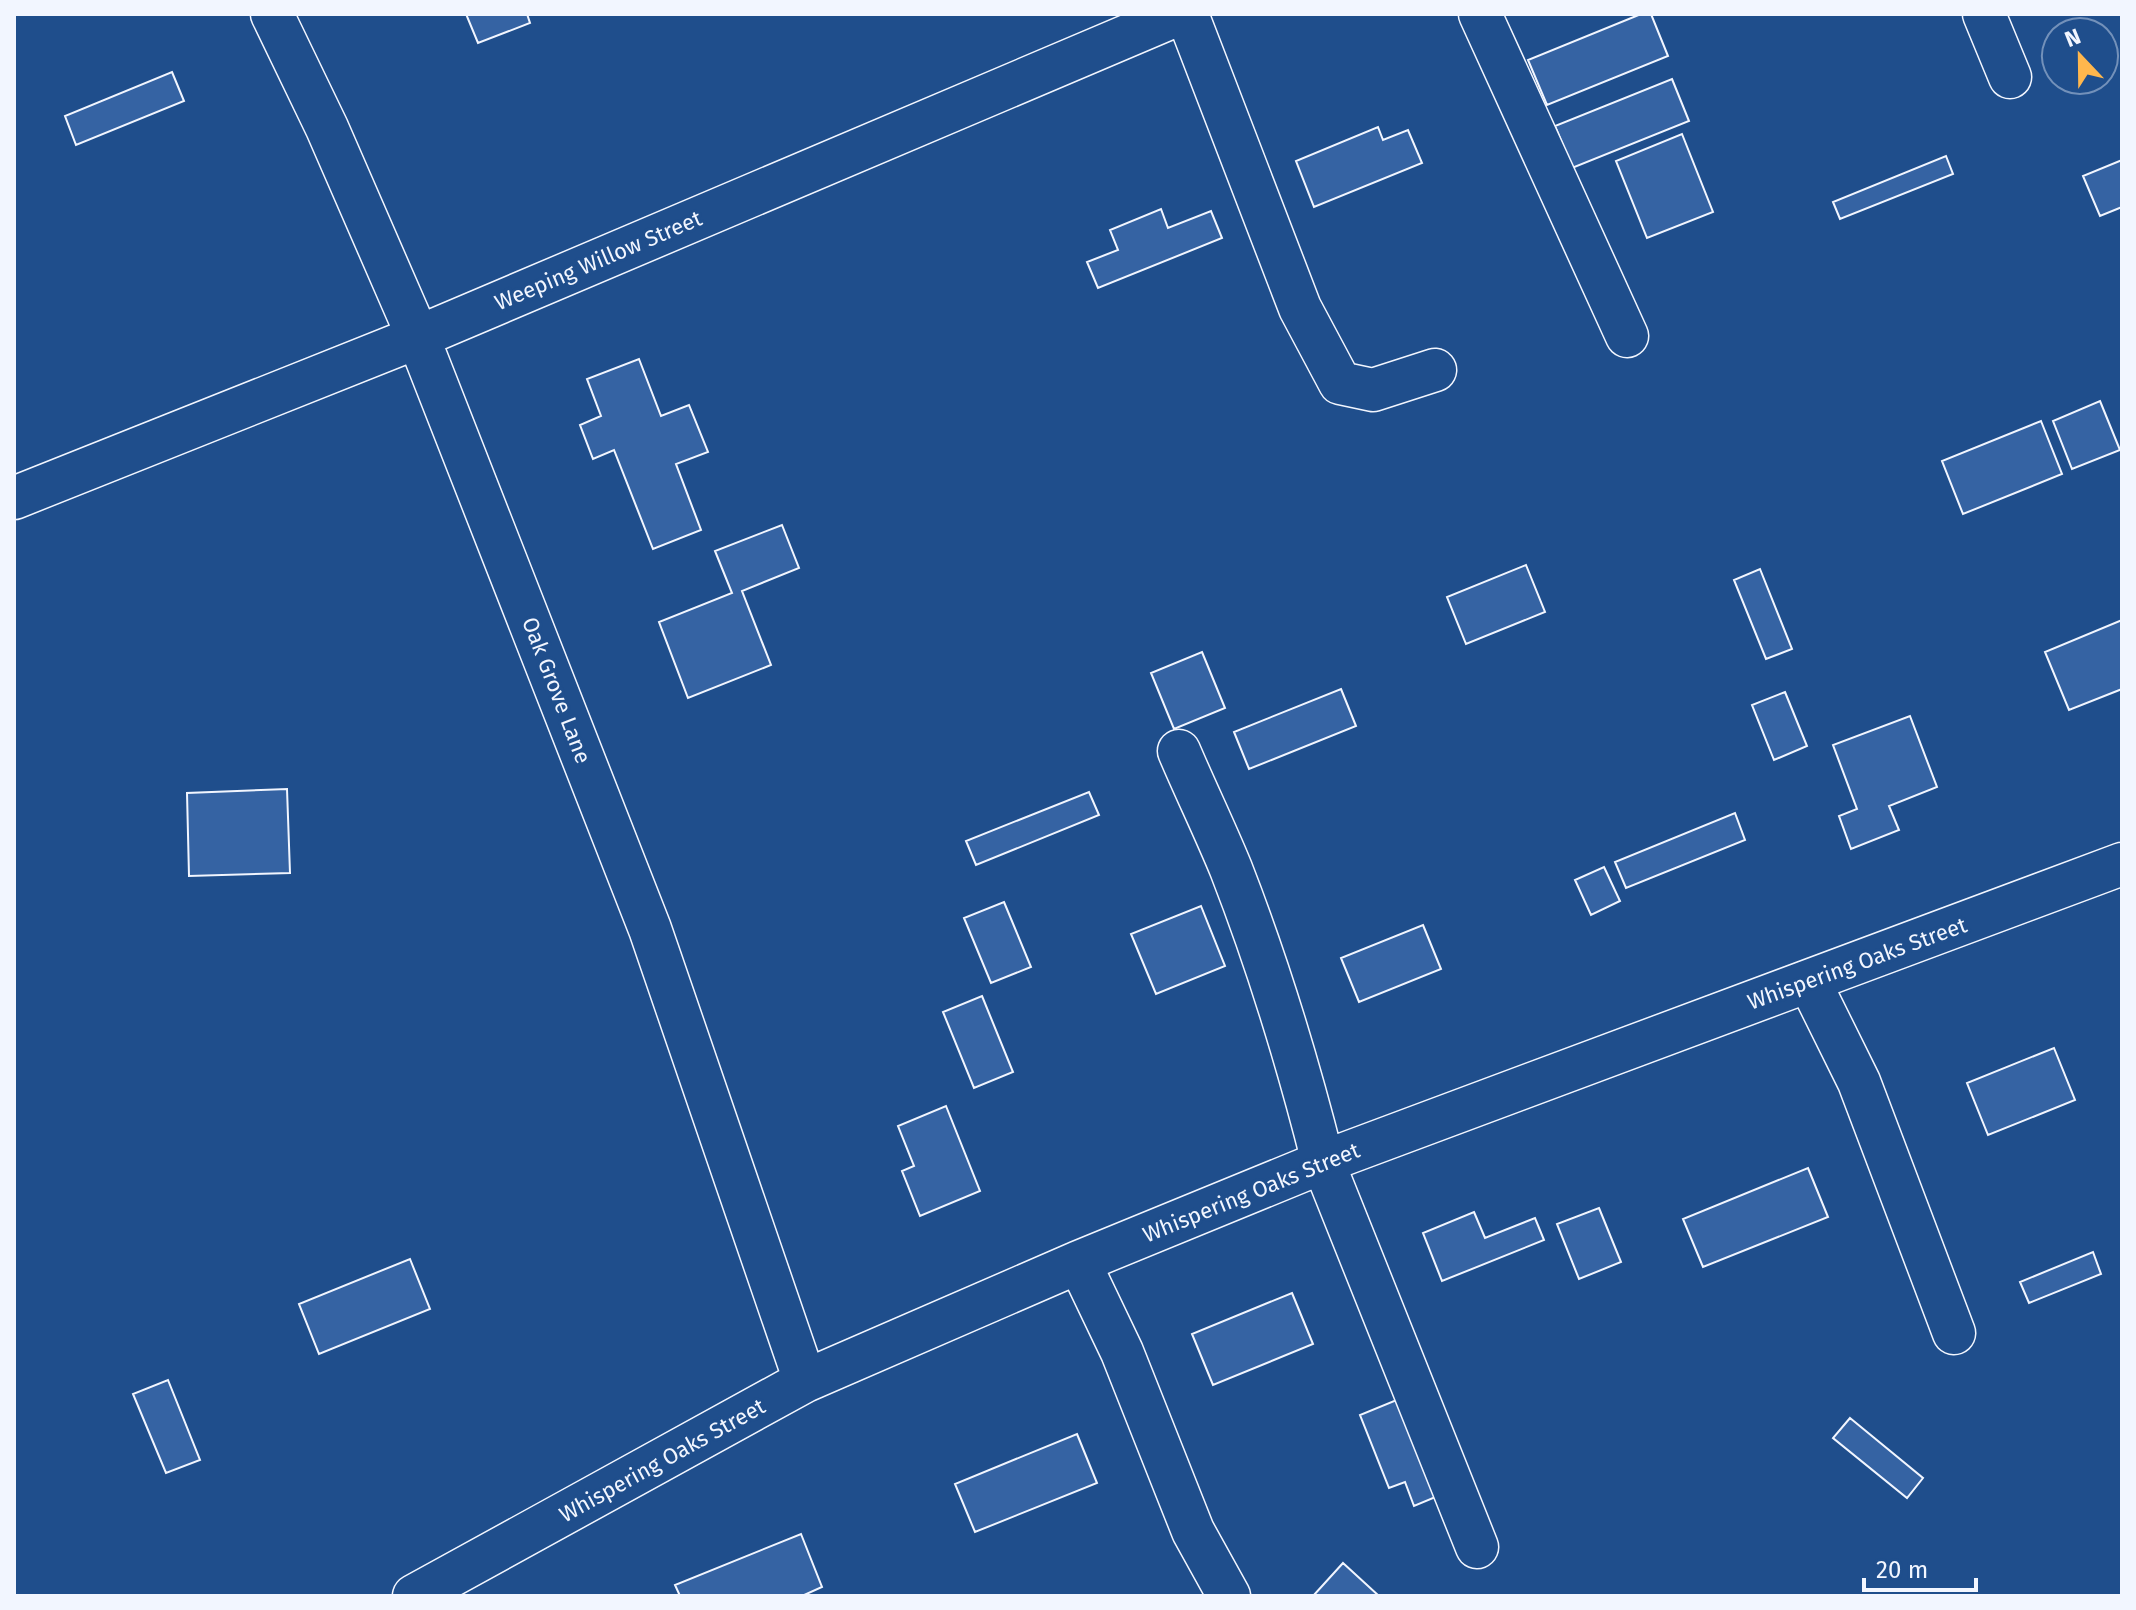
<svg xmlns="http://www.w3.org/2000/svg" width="2136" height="1610" font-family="'Fira Sans',sans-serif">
<rect width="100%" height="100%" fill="#1f4e8c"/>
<path fill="#3563a3" stroke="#f2f6ff" stroke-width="2" d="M466 14H527L530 23 478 43Z
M1641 14H1651L1668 56 1547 105 1528 60Z
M172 72 184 101 76 145 65 116Z
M1672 79 1689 121 1572 168 1555 126Z
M1378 127 1383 140 1408 130 1422 163 1314 207 1296 161Z
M1682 134 1713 212 1647 238 1616 161Z
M1946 156 1953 174 1840 219 1833 202Z
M2122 160V207L2100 216 2083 176Z
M1161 209 1168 228 1211 211 1222 238 1098 288 1087 262 1118 250 1110 230Z
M639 359 661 416 689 405 708 452 676 464 701 530 653 549 614 450 593 459 580 425 601 416 587 379Z
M2100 401 2120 450 2072 469 2053 421Z
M2041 421 2062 474 1963 514 1942 461Z
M782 525 799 568 742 591 771 665 688 698 659 622 732 593 715 551Z
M1526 565 1545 612 1466 644 1447 597Z
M1760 569 1792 649 1766 659 1734 580Z
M2122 620V689L2069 710 2045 652Z
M1202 652 1225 708 1174 729 1151 673Z
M1341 689 1356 726 1249 769 1234 732Z
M1785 692 1807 746 1774 760 1752 705Z
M1910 716 1937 787 1889 806 1899 830 1851 849 1839 816 1857 809 1833 745Z
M287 789 290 873 189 876 187 793Z
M1089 792 1099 815 976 865 966 841Z
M1735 813 1745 840 1626 888 1615 862Z
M1604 867 1620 901 1591 915 1575 880Z
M1004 902 1031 967 991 983 964 918Z
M1201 906 1225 966 1156 994 1131 934Z
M1423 925 1441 969 1359 1002 1341 958Z
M982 996 1013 1072 974 1088 943 1012Z
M2054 1048 2075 1100 1988 1135 1967 1083Z
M946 1106 980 1191 920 1216 902 1171 914 1166 898 1126Z
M1808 1168 1828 1217 1703 1267 1683 1219Z
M1599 1208 1621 1262 1579 1279 1557 1224Z
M1474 1212 1485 1238 1535 1218 1544 1240 1442 1281 1423 1233Z
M2093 1252 2101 1274 2029 1303 2020 1282Z
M410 1259 430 1309 319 1354 299 1304Z
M1292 1293 1313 1344 1213 1385 1192 1334Z
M168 1380 200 1460 166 1473 133 1394Z
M1399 1399 1438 1496 1414 1506 1405 1482 1389 1488 1360 1415Z
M1850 1418 1923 1478 1907 1498 1833 1438Z
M1077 1434 1097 1483 975 1532 955 1484Z
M801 1534 822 1587 802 1596H680L675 1585Z
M1343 1563 1379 1596H1313Z"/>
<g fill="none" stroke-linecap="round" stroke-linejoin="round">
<g stroke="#f2f6ff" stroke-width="45">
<path id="minor" d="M272 14 327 128 418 337 650 929 805 1381
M1187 14 1300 308 1340 383 1373 390 1435 370
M1480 14 1627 336
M1984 14 2010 77
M14 498 418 337 1179 14
M1179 751C1196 791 1215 830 1231 869 1268 964 1298 1063 1323 1162L1477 1547
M1809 981 1859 1082 1954 1333
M1079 1262 1122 1352 1193 1531 1229 1596
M414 1596 805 1381 1079 1262 1323 1162 2122 864"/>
</g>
<use href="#minor" stroke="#1f4e8c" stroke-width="42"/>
</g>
<g text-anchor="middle" stroke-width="6" stroke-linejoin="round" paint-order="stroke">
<g font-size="22" fill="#f2f6ff" stroke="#1f4e8c">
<text transform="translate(598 260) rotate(-23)" y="8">Weeping Willow Street</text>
<text transform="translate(557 690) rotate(69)" y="8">Oak Grove Lane</text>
<text transform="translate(1857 963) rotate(-20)" y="8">Whispering Oaks Street</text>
<text transform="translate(1251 1192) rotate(-22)" y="8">Whispering Oaks Street</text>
<text transform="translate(662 1460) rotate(-29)" y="8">Whispering Oaks Street</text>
</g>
</g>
<rect width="2136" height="1610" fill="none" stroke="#f2f6ff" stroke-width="32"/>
<g transform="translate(2080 56) rotate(338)"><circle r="38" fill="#1f4e8c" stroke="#7391ba" stroke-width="2"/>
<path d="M0-6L14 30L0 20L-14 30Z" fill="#ffb74d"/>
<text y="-12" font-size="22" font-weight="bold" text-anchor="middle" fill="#f2f6ff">N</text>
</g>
<path d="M1864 1578v12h112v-12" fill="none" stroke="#f2f6ff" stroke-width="4"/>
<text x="1876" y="1578" font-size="24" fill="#f2f6ff" stroke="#1f4e8c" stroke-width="6" paint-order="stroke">20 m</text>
</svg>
